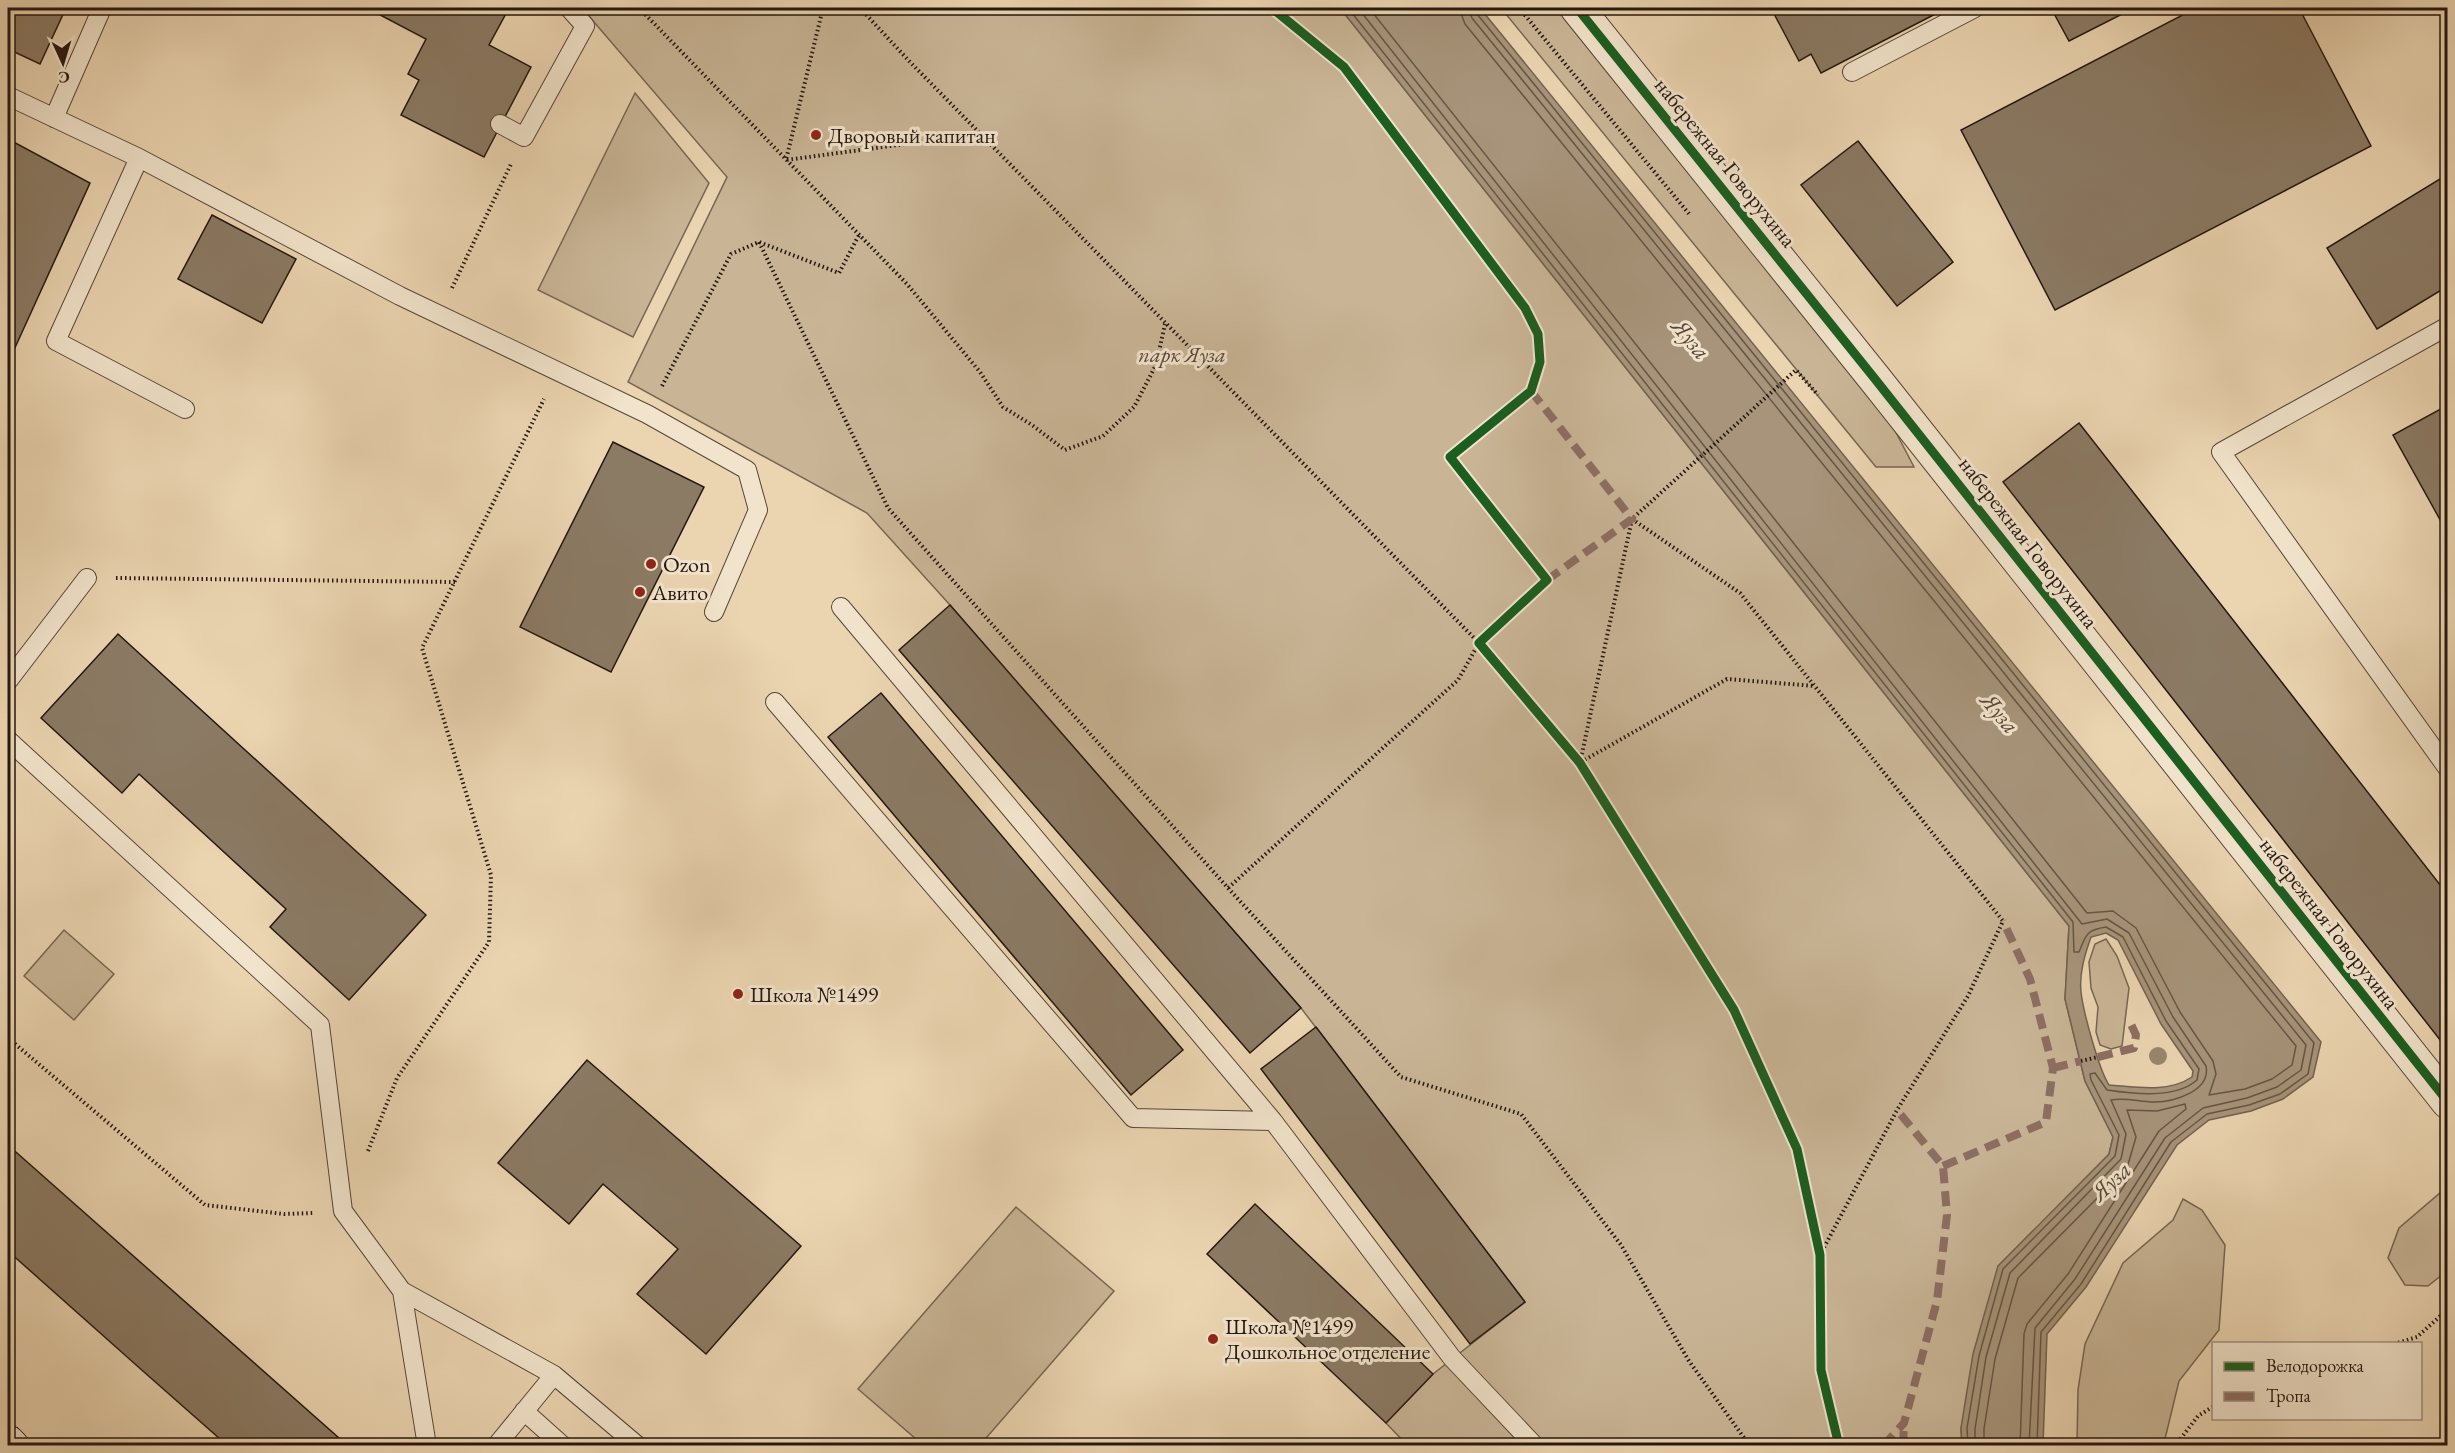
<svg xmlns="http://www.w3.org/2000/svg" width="2455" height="1453" font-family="'EB Garamond',serif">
<rect width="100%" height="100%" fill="#ebd5b1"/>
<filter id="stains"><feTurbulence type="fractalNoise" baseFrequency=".00333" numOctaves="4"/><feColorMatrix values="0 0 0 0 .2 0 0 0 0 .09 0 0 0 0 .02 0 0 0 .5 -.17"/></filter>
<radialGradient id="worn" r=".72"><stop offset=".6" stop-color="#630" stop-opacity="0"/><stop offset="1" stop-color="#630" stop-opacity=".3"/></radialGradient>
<path fill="#c9b596" stroke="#766653" stroke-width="1.5" d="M582 8H1340L2069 926 2065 999 2085 1081 2113 1137 2109 1154 1961 1428 1962 1445 1408 1446 1386 1423 1433 1374 1525 1302 1301 1008 950 605 867 513 628 382 727 177Z
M1501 8H1556L1891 423 1914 467H1876Z
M635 93 709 183 633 337 538 290Z
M64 930 114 974 74 1020 24 976Z
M2106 939 2117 956 2129 988 2122 1046 2111 1049 2100 1045 2096 1032 2098 1007 2091 988 2089 962 2095 944Z
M2447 1187V1271L2428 1286 2405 1285 2388 1258 2399 1228Z
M2183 1199 2202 1210 2225 1245 2219 1330 2179 1381 2164 1443 2161 1445H2077L2078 1390 2085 1344 2123 1263 2173 1220Z
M1016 1207 1114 1291 980 1445H923L858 1389Z"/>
<path fill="#a7947a" stroke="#736250" stroke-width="1.5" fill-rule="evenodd" d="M1340 8H1480L2321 1042 2313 1077 2283 1099 2251 1111 2209 1120 2177 1145 2086 1287 2047 1334 2043 1445H1962L1961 1428 1973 1354 1998 1266 2109 1154 2113 1137 2085 1081 2065 999 2069 926ZM2106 933 2118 940 2161 1024 2193 1071 2192 1077C2168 1093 2137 1087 2109 1085 2099 1070 2083 1011 2081 992 2079 973 2085 954 2091 937Z"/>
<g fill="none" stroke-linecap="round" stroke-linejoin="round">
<path stroke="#665645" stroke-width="1.5" d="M1348 8 2073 922 2074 952H2079C2086 935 2086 930 2106 927L2123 937 2166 1021 2199 1069 2197 1080C2176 1099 2134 1094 2107 1090L2095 1073 2090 1074 2091 1080 2119 1135 2115 1156 2003 1269 1979 1356 1967 1428 1968 1446
M1358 8 2082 924 2107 919 2129 933 2173 1017 2206 1066C2211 1091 2174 1102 2154 1102 2140 1102 2124 1097 2111 1100L2126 1134 2121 1159 2010 1273 1986 1357 1975 1429V1446
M1369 8 2087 913 2113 911 2136 928 2180 1012 2213 1061 2216 1074 2209 1095 2245 1089 2272 1079 2292 1065 2296 1046 1465 24 1459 8
M1468 8 1472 18 2306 1045 2301 1070 2277 1087 2247 1098 2203 1108 2165 1138 2075 1279 2035 1328 2029 1446
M1476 8 1477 14 2314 1043 2308 1074 2280 1094 2249 1105 2207 1114 2171 1142 2081 1284 2041 1332 2037 1446
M1984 1446V1429L1995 1359 2018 1278 2127 1168 2136 1137 2127 1110 2157 1111 2185 1104 2186 1109 2159 1131 2068 1274 2027 1324 2024 1334 2020 1446"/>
</g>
<path fill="#8b7a64" stroke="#241710" stroke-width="1.5" d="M8 8H66L40 64 8 49Z
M367 8H509L489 45 531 67 484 157 401 115 419 80 408 74 426 39Z
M1771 8H1947L1821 73 1811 54 1799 61Z
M2051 8H2134L2069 41Z
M2196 8H2299L2371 146 2055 310 1961 130Z
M8 139 90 183 8 363Z
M1858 141 1953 262 1897 306 1801 185Z
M2448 174V286L2377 329 2327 248Z
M212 215 296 259 262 323 178 279Z
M2448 405V534L2393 435Z
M2079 423 2448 895V1050L2003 482Z
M613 442 704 487 611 672 520 627Z
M950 605 1301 1008 1250 1053 899 650Z
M118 634 426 915 349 1000 270 927 286 909 139 774 122 793 41 718Z
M881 693 1183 1050 1131 1095 828 737Z
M1316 1027 1525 1302 1470 1344 1261 1069Z
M587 1060 801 1246 706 1354 637 1294 678 1249 603 1184 569 1224 498 1163Z
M8 1145 348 1446H228L144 1372 8 1251Z
M1255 1204 1433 1374 1386 1423 1207 1254Z"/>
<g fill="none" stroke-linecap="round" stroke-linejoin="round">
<g stroke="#564638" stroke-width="20">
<path id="lane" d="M1852 72 1975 8
M8 96 139 158 400 296 647 414 747 470 758 510 714 612
M54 118 102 8
M500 124 524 137 585 26 569 8
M139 158 56 341 185 409
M2448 326 2221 452 2448 769
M841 607 1273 1121 1452 1358 1535 1446
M8 681 87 578
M775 702 1133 1118 1273 1121
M8 740 320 1025 343 1211 402 1291 427 1446
M402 1291 554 1375 638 1446
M524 1411 563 1446
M496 1446 554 1375"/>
</g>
<g stroke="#564638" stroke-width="35">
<path id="street" d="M1577 8 1875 379 2448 1102"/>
</g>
<g stroke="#241710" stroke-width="35">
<path id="secondary" d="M8 1442 12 1446"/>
</g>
<path stroke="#241710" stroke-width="4" stroke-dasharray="1.5 3" stroke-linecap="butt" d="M639 8 907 284 980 372 1003 407 1032 425 1065 450 1103 436 1134 407 1156 365 1165 324
M823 8 786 160 980 134
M860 8 910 62 1479 643 1458 680 1228 888
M1519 8 1690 215
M759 242 888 508 1228 888 1401 1077 1521 1114 1621 1245 1689 1361 1747 1442 1753 1446
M452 288 511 164
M662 386 731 254 759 242 839 273 859 235
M1632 519 1740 593 2003 921 1968 996 1897 1110 1820 1255
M116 578 455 582
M1581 762 1727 679 1815 686
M1580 763 1632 519 1796 370 1818 395
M8 1038 205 1205 284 1214 314 1213
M2081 1061 2098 1057
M368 1151 397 1078 489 942 491 875 422 648 544 399
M2394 1344 2417 1337 2448 1309
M2175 1446 2198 1416 2214 1406"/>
<use href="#lane" stroke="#f2e4cc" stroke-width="18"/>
<use href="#street" stroke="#f2e4cc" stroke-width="33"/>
<use href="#secondary" stroke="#f2e4cc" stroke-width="33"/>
<path stroke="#8d6e63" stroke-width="8" stroke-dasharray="15 8" stroke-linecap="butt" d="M1531 391 1632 519 1547 580
M2098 1057 2134 1048 2136 1035 2129 1020
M2053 1068 2081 1061
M1943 1166 2046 1122 2053 1068 2030 979 2003 921
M1883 1446 1904 1423 1937 1301 1947 1215 1943 1166 1897 1110
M1903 1446 1904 1423"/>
<g stroke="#f2e4cc" stroke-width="13">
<path id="cycleway" d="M1272 8 1344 67 1525 308 1538 334 1540 362 1531 391 1450 457 1547 580 1479 643 1580 763 1734 1010 1797 1149 1820 1255 1821 1370 1839 1446
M1577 8 1875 379 2448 1102"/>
</g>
<use href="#cycleway" stroke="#1b5e20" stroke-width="9"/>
</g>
<circle fill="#99866e" cx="2158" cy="1056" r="9"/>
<g fill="#8f2418" stroke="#f2e4cc" stroke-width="2">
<circle cx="816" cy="135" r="6"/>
<circle cx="651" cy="564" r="6"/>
<circle cx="640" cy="592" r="6"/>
<circle cx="738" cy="994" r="6"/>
<circle cx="1213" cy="1339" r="6"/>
</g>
<g text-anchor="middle" stroke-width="6" stroke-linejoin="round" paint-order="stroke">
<g font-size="22" fill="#241710" stroke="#f2e4cc" text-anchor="start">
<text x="828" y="143">Дворовый капитан</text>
<text x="663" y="572">Ozon</text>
<text x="652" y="600">Авито</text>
<text x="750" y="1002">Школа №1499</text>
<text x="1225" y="1334">Школа №1499<tspan x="1225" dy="25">Дошкольное отделение</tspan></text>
</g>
<g font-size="22" fill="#241710" stroke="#f2e4cc">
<text transform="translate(1726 162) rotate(51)" y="8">набережная Говорухина</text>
<text transform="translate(2029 542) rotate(52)" y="8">набережная Говорухина</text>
<text transform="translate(2330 923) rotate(52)" y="8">набережная Говорухина</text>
</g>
<g font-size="22" font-style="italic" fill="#564638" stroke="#f2e4cc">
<text x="1182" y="362">парк Яуза</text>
</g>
<g font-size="24" font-style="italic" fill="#58493a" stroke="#f2e4cc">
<text transform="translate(1691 339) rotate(50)" y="8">Яуза</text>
<text transform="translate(2000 713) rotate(50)" y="8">Яуза</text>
<text transform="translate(2111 1181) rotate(-43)" y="8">Яуза</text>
</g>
</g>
<rect width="2455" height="1453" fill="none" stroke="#ebd5b1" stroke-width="30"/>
<rect x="9" y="9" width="2437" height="1435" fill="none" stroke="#241710" stroke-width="3"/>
<rect x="15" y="15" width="2425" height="1423" fill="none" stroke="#241710" stroke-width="1.5"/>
<rect x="2212" y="1342" width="210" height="78" fill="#f2e4cc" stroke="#a09281" stroke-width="1.5"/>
<rect x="2224" y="1362" width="30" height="9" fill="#1b5e20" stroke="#a09281" stroke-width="1.5"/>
<text x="2266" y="1372" font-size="18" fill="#241710">Велодорожка</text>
<rect x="2224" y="1392" width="30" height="9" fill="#8d6e63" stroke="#a09281" stroke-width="1.5"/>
<text x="2266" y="1402" font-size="18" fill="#241710">Тропа</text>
<g transform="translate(63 63) rotate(176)" stroke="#f2e4cc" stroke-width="4.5" paint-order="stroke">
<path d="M0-4.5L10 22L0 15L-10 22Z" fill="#241710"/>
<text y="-9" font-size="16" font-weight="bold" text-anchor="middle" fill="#241710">С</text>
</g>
<rect width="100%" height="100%" filter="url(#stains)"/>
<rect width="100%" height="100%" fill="url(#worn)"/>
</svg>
